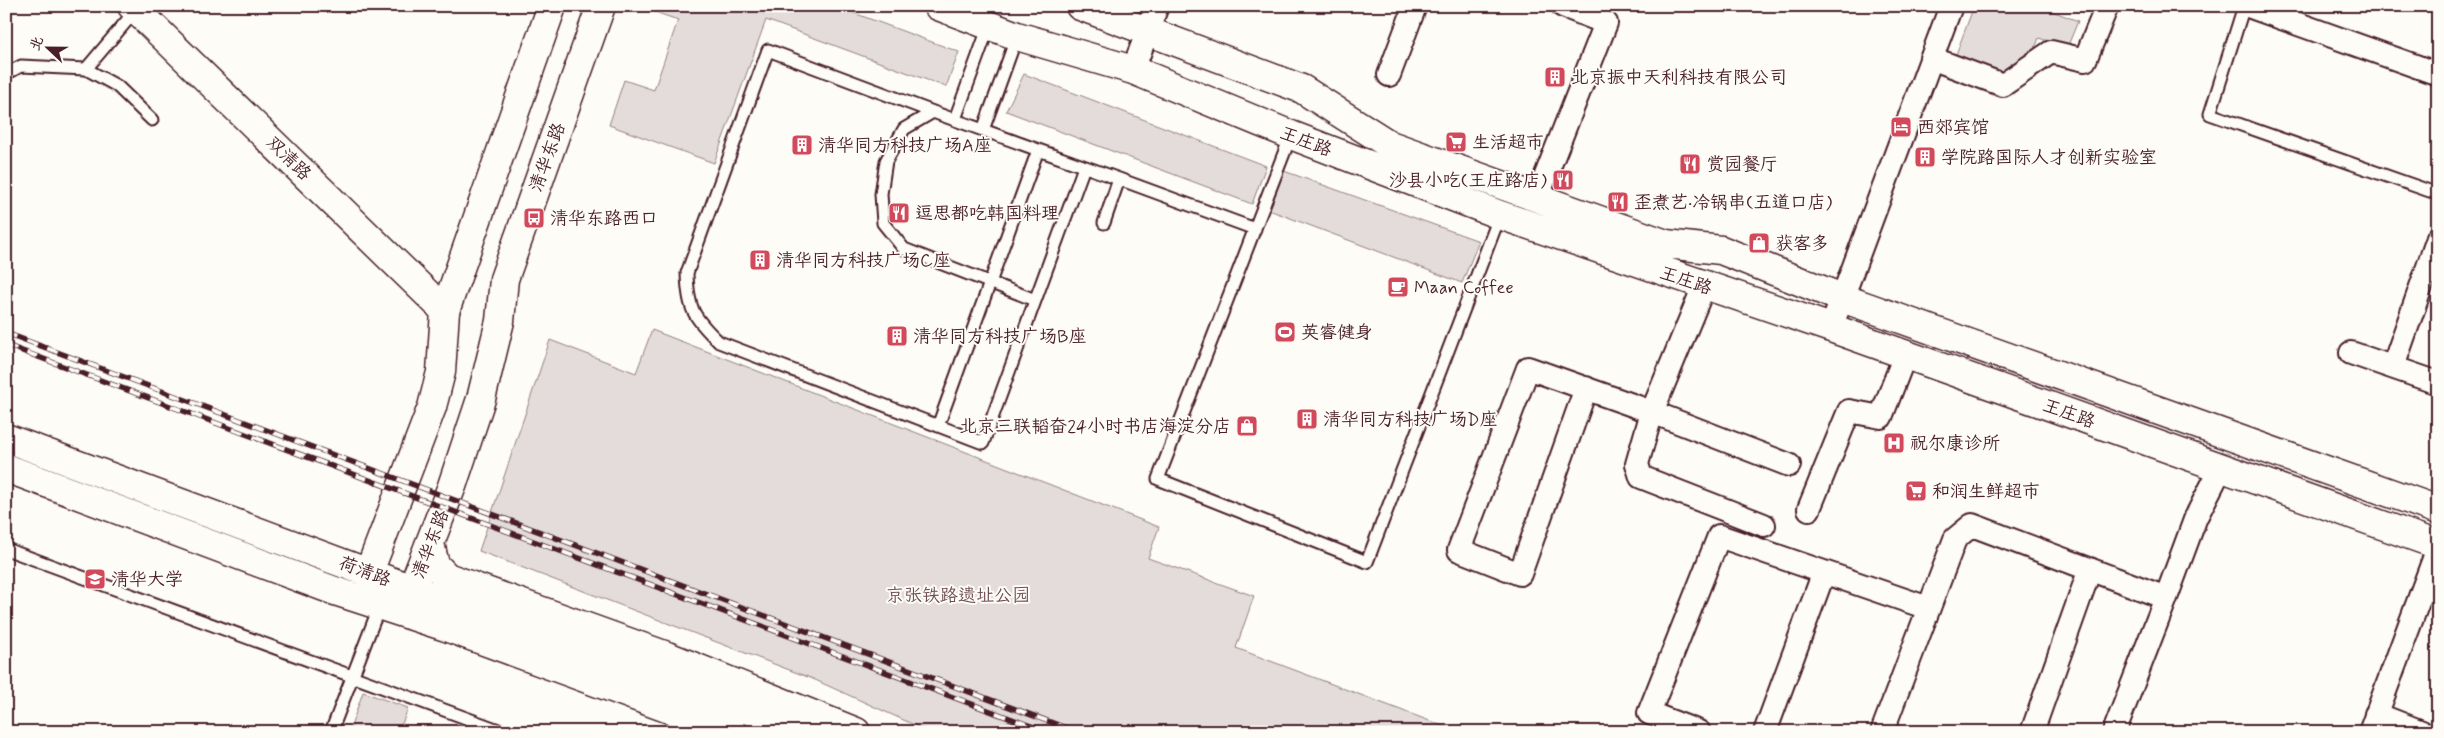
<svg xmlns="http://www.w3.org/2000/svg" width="2444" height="738" font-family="Mynerve,'LXGW WenKai TC',sans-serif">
<rect width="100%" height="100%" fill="#fdfcf7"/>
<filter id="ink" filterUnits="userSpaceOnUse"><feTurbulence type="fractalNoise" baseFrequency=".02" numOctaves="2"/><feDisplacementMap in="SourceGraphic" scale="10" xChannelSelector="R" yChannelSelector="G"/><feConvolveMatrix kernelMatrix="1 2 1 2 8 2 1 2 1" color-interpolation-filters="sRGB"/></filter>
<g filter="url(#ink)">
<path fill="#e3dcda" stroke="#967e82" d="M647 6H835L959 52 946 87 766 20 714 163 609 125 624 80 654 90 678 20 646 9Z
M1974 6H2039L2078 21 2067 48 2039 38 2027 68 2007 77 1955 57Z
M1024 74 1266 166 1252 204 1006 111Z
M1284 171 1479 241 1462 283 1269 210Z
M652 330 1159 527 1148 558 1254 596 1236 648 1459 732H930L813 679 479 551 550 340 636 373Z
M363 692 408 708 399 732H349Z"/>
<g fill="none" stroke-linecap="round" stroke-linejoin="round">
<g stroke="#4a1f2b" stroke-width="15">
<path id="service" d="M2244 6 2210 114 2438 194
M86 69 136 10
M6 74 21 66 86 69 117 86 152 120
M933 112 768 50 687 273C688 309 693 317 719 342L983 443 1084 167
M955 119 989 26
M983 130 1017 36
M1291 135 1158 479 1367 562 1500 215
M1119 179 1255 229
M1035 300 904 249 883 223 881 194 886 161 904 129 933 112 1119 179 1104 223
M938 426 1038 150
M6 549 504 732
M331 732 380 605"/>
</g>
<g stroke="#4a1f2b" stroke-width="26">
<path id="minor" d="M2248 6 2438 74
M1931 58 2003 85 2051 52 2085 60 2107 6
M1133 70 1157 6
M1389 75 1415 6
M1537 198 1606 23 1563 6
M1831 328 1951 6
M2351 353 2438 383
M2393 367 2438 238
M1586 388 1520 574 1459 550 1528 368 1652 412 1704 286
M1809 509 1849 411 1881 417 1905 355
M1764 525 1641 477 1637 464 1652 412 1789 465
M2376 714 2422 732
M1699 732 1649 713 1719 536 1928 608
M1765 732 1824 572
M1882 732 1955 539 1972 525 2166 598 2196 517 2221 468
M2032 732 2090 569
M2114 732 2166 598
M2370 732 2438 548"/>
</g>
<g stroke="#4a1f2b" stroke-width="31">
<path id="tertiary" d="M132 6 445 311"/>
</g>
<g stroke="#4a1f2b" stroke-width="31">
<path id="secondary" d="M938 6 1017 36 1133 70 1291 135 1500 215 1831 328 2438 545
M1080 6 1302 89 1390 145 1666 244 1721 250 1842 298 2438 510
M6 438 412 589 809 732
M6 468 335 591 446 627 732 732
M430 543 435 565 447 577 667 656 856 732
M375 589 369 572 432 407 441 372 445 311 552 6
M397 596 412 589 452 486 481 399 500 321 504 279 601 6"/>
</g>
<use href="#service" stroke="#fdfcf7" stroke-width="11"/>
<use href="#minor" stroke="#fdfcf7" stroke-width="22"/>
<use href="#tertiary" stroke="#fdfcf7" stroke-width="28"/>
<use href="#secondary" stroke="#fdfcf7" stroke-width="28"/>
<g stroke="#4a1f2b" stroke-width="5.5">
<path id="rail" d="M6 333 1077 732
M6 345 1047 732"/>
</g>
<use href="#rail" stroke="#fdfcf7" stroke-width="4" stroke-dasharray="11" stroke-linecap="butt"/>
</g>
</g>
<defs>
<g id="building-square" transform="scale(1.125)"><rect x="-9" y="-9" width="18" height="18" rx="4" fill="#d1495b" stroke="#fdfcf7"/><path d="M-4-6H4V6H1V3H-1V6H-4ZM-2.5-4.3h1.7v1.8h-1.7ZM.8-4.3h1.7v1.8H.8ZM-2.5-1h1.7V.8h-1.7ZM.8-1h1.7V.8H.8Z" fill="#fff"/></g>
<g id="hotel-square" transform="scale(1.125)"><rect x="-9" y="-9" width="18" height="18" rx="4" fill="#d1495b" stroke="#fdfcf7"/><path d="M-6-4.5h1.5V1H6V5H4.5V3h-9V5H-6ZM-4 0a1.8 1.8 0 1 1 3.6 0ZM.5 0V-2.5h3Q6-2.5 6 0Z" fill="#fff"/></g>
<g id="supermarket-square" transform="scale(1.125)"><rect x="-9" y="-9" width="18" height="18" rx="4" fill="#d1495b" stroke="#fdfcf7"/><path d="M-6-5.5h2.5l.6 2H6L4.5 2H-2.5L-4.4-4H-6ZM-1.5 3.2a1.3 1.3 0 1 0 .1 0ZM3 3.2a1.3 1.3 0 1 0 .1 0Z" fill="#fff"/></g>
<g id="restaurant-square" transform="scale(1.125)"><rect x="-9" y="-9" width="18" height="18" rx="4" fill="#d1495b" stroke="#fdfcf7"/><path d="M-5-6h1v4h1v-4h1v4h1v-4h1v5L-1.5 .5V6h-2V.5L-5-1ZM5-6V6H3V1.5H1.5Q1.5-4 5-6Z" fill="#fff"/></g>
<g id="bus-square" transform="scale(1.125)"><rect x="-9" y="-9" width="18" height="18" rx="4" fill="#d1495b" stroke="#fdfcf7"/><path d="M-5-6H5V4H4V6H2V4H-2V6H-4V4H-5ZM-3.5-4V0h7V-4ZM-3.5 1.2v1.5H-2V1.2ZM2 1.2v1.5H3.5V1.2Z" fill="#fff"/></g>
<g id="shop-square" transform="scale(1.125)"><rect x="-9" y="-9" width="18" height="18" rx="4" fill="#d1495b" stroke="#fdfcf7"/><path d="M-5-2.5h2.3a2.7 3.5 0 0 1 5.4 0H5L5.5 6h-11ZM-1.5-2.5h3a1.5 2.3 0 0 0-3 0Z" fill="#fff"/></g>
<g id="cafe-square" transform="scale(1.125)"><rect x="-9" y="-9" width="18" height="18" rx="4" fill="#d1495b" stroke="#fdfcf7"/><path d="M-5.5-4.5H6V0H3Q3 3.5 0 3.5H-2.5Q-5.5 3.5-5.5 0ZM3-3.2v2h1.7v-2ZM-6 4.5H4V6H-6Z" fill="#fff"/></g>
<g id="stadium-square" transform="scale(1.125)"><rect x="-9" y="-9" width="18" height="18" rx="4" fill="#d1495b" stroke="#fdfcf7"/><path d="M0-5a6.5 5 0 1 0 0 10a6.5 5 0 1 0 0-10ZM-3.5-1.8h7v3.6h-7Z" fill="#fff"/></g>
<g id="hospital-square" transform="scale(1.125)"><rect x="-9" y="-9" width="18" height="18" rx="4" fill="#d1495b" stroke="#fdfcf7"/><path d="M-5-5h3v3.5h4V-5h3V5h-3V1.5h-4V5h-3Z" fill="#fff"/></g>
<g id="university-square" transform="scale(1.125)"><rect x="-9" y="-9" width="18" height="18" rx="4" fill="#d1495b" stroke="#fdfcf7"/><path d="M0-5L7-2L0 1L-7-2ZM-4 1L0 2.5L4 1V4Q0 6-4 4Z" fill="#fff"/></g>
</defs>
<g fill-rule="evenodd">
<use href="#building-square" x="1555" y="77"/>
<use href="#hotel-square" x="1901" y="127"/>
<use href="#supermarket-square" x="1456" y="142"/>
<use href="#building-square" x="802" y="145"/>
<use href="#building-square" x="1925" y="157"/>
<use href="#restaurant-square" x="1690" y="164"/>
<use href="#restaurant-square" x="1563" y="180"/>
<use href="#restaurant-square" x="1618" y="202"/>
<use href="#restaurant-square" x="899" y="213"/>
<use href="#bus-square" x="534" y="218"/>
<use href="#shop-square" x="1759" y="243"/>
<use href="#building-square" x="760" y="260"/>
<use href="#cafe-square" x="1398" y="287"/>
<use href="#stadium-square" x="1285" y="332"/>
<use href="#building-square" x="897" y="336"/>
<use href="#building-square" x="1307" y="419"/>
<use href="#shop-square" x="1247" y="426"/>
<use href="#hospital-square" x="1894" y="443"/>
<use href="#supermarket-square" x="1916" y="491"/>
<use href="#university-square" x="95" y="579"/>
</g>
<g text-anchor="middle" stroke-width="4" stroke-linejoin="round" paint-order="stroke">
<g font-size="18" fill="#4a1f2b" stroke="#fdfcf7" text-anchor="start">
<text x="1571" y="83">北京振中天利科技有限公司</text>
<text x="1917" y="133">西郊宾馆</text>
<text x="1472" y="148">生活超市</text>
<text x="818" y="151">清华同方科技广场A座</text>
<text x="1941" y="163">学院路国际人才创新实验室</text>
<text x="1706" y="170">赏园餐厅</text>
<text x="1547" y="186" text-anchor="end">沙县小吃(王庄路店)</text>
<text x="1634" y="208">歪煮艺·冷锅串(五道口店)</text>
<text x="915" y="219">逗思都吃韩国料理</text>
<text x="550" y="224">清华东路西口</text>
<text x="1775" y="249">获客多</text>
<text x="776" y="266">清华同方科技广场C座</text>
<text x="1414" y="293">Maan Coffee</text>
<text x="1301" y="338">英睿健身</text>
<text x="913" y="342">清华同方科技广场B座</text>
<text x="1323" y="425">清华同方科技广场D座</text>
<text x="1231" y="432" text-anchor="end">北京三联韬奋24小时书店海淀分店</text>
<text x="1910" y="449">祝尔康诊所</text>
<text x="1932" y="497">和润生鲜超市</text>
<text x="111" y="585">清华大学</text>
</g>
<g font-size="18" fill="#4a1f2b" stroke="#fdfcf7">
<text transform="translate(1306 141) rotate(21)" y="6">王庄路</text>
<text transform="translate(547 157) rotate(-70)" y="6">清华东路</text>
<text transform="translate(289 158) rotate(44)" y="6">双清路</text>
<text transform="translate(1686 280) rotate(19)" y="6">王庄路</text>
<text transform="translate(2069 413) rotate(20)" y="6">王庄路</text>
<text transform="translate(430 544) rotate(-69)" y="6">清华东路</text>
<text transform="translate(365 571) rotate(21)" y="6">荷清路</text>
</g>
<g font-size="18" fill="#704e57" stroke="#fdfcf7">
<text x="958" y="601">京张铁路遗址公园</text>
</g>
</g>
<rect width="2444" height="738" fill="none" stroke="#fdfcf7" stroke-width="25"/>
<rect x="12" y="12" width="2419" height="713" fill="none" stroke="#4a1f2b" stroke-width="2" filter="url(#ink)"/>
<g transform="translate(48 48) rotate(292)" stroke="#fdfcf7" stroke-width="4" paint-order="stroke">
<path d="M0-4L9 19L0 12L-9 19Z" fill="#4a1f2b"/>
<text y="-8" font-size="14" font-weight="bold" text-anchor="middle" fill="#4a1f2b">北</text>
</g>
</svg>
